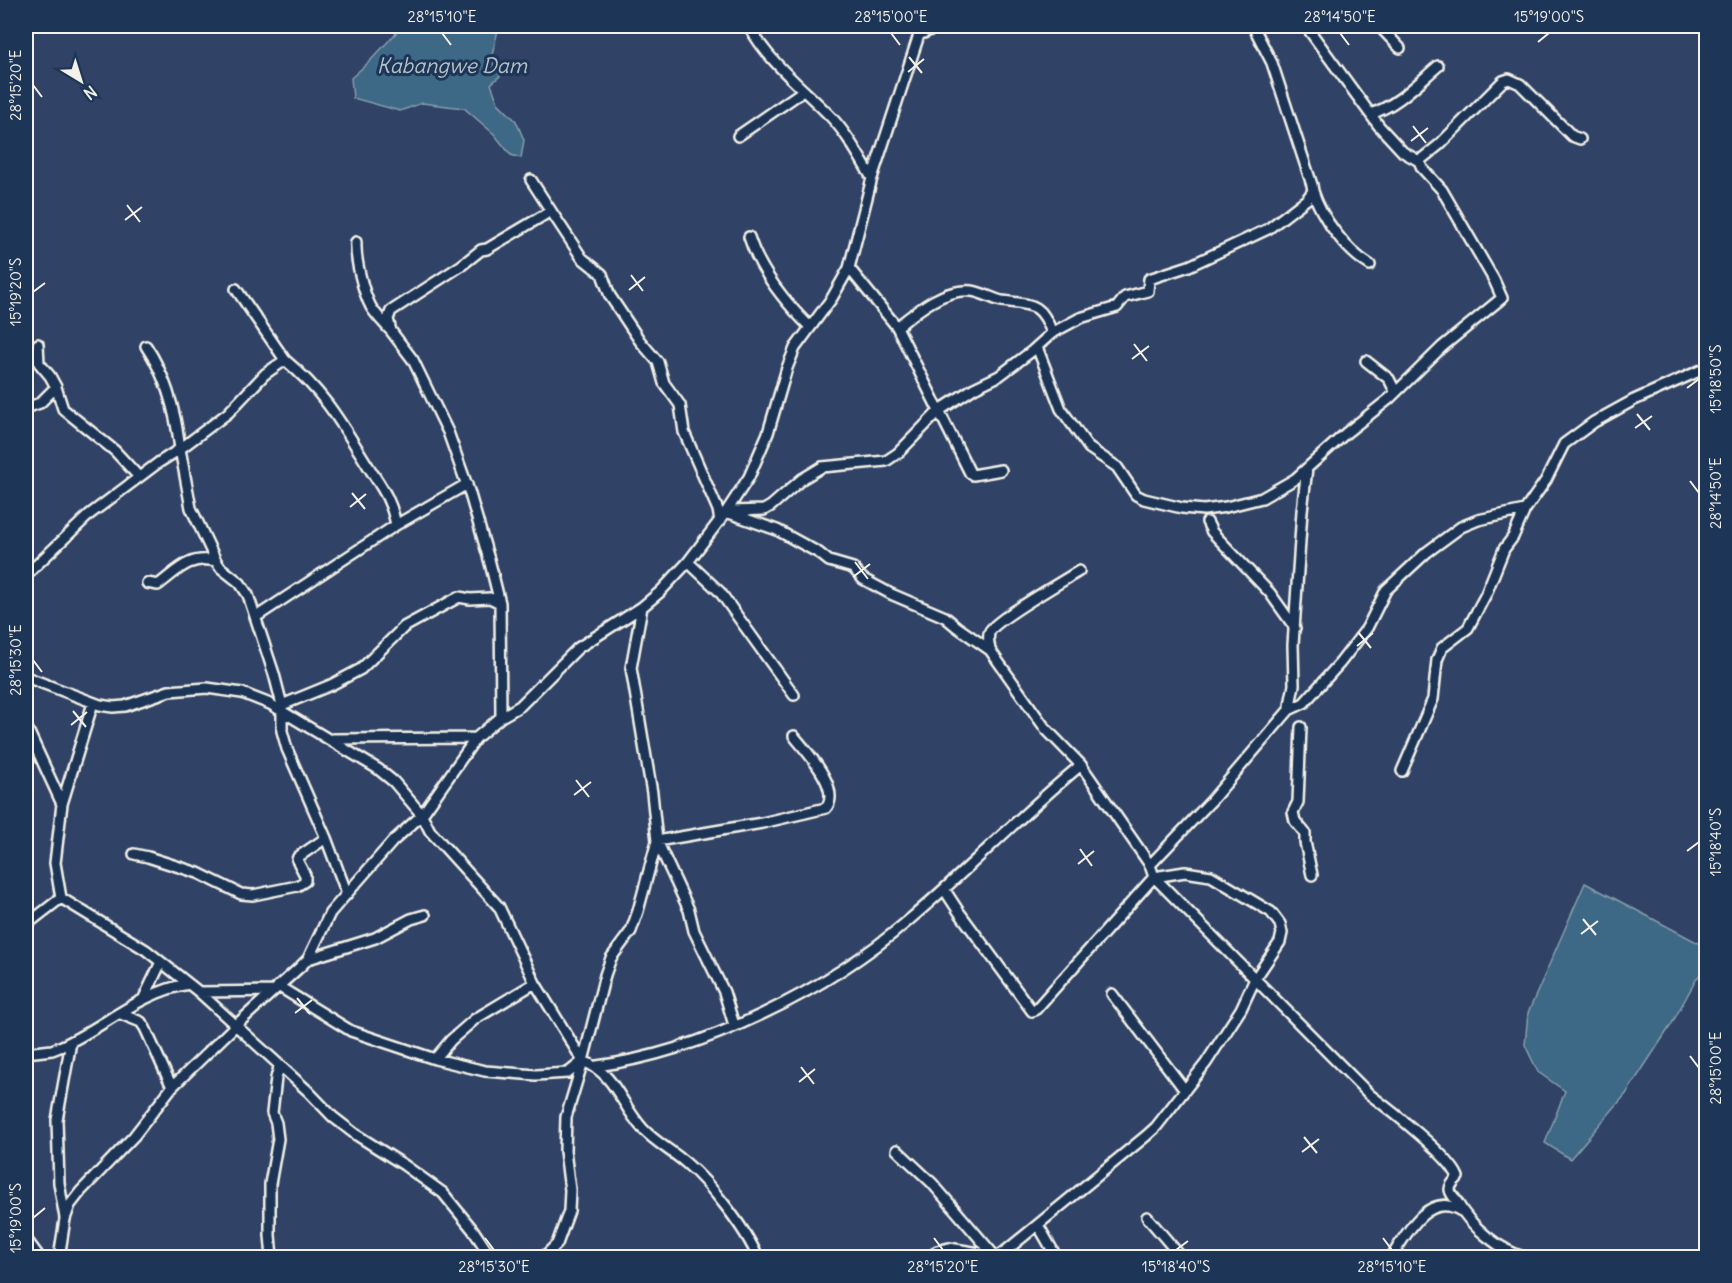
<svg xmlns="http://www.w3.org/2000/svg" width="1732" height="1283" font-family="Delius,sans-serif">
<rect width="100%" height="100%" fill="#304266"/>
<filter id="ink" filterUnits="userSpaceOnUse"><feTurbulence type="fractalNoise" baseFrequency=".0167" numOctaves="2"/><feDisplacementMap in="SourceGraphic" scale="12" xChannelSelector="R" yChannelSelector="G"/><feConvolveMatrix kernelMatrix="1 2 1 2 8 2 1 2 1" color-interpolation-filters="sRGB"/></filter>
<g filter="url(#ink)">
<path fill="#3e6886" stroke="#879fad" stroke-width="1.5" d="M396 26H499L491 59 500 76 491 84 498 103 516 121 524 140 521 158 511 155 494 134 464 108 422 103 400 111 353 98 351 78 370 61 396 33Z
M1585 883 1706 947V968L1697 978 1671 1025 1626 1094 1570 1159 1545 1143 1565 1091 1538 1072 1525 1045 1528 1013Z"/>
<g fill="none" stroke-linecap="round" stroke-linejoin="round">
<g stroke="#f4f1e8" stroke-width="14">
<path id="minor" d="M749 26C769 63 802 87 831 117 848 135 860 158 872 178
M1379 26 1400 48
M919 35 939 26
M1370 114C1397 106 1418 83 1438 66
M738 136 803 91
M1419 161 1439 145 1503 81 1509 79 1520 84 1572 136 1580 139
M531 180 551 211
M1313 191C1321 217 1346 251 1370 265
M749 237C760 272 785 302 810 327
M356 242C355 259 363 292 371 307 376 315 383 322 389 329
M849 268 897 327 970 473 973 475 1001 470
M236 289 285 360
M897 327C918 310 943 289 971 291 982 292 992 299 1002 301 1032 305 1041 302 1052 333
M38 344 39 363 50 376 56 387
M146 346C166 376 176 414 180 449L228 413 265 374 285 360C325 393 341 423 368 466 382 488 391 499 396 525
M1037 347 1061 409 1089 448 1117 467 1136 495 1144 499 1182 508 1204 510 1226 507 1262 498 1295 479 1346 433 1389 399 1442 347 1502 298 1494 280 1442 190 1422 168 1419 161 1403 152 1379 126 1306 26
M1366 361 1389 379 1395 391
M26 408 40 403 56 387 63 409 115 451 139 477
M732 511 764 510 771 506 802 479 822 467 886 461 898 453 940 410 974 388 999 376 1032 351 1052 333 1080 318 1117 307 1125 297 1148 291 1149 279 1189 266 1268 229 1307 199 1313 191 1312 185 1272 63 1253 26
M726 512 777 530 819 553 829 561 853 568 863 579 891 594 945 617 957 627 990 650 1045 728 1081 765 1150 865 1154 877 1369 1094C1389 1109 1450 1156 1458 1177 1455 1180 1450 1186 1450 1189 1450 1194 1455 1198 1457 1202 1470 1226 1500 1251 1527 1258
M1207 522 1212 532 1270 593 1295 628
M688 562 720 592 794 695
M26 575 90 514 158 463 180 449 191 508 216 561 221 568 240 583 248 595 274 674 282 705V731L287 749 326 838 347 894
M147 583 158 585C178 570 189 555 216 561
M256 617 396 525 467 484
M990 650C989 644 987 636 990 631 997 619 1063 581 1079 571
M26 677 100 705 113 707 125 706 169 691 207 688 242 693 270 704 378 769 394 782 422 815 430 831 499 907 535 983 583 1061C616 1074 620 1104 643 1129 655 1142 672 1151 686 1163 710 1183 746 1229 758 1258
M93 703 62 804 55 863 61 898 146 950 199 992 308 1091 333 1117 355 1134 404 1165 443 1193 473 1230 487 1251
M282 705 331 685 361 669 404 627 459 597 470 599 490 598 500 603
M1289 710 1304 703 1340 663 1367 628 1386 590 1427 552 1461 527 1478 520 1525 510
M501 717 500 603 490 563 469 491 448 432 413 360 391 331 388 319 391 311 462 265 481 250 487 249 551 211 582 258 602 274 610 296 640 341 658 362 664 383 680 405 684 432 718 510 720 521
M26 726 62 804
M1301 727 1298 802 1293 812 1295 821 1305 833V842L1312 875
M333 739 476 738
M1402 771 1433 699 1437 660 1442 648 1468 628 1486 594 1504 549 1513 537 1525 510 1546 480 1564 444 1594 422 1634 400 1706 368
M134 854 148 857 198 873 241 894 253 895 297 886 305 881V875L297 860 298 857 326 838
M1150 865 1211 801 1289 710 1294 685 1293 645 1302 511 1307 468
M26 925 61 898
M308 959 375 938 411 919 425 915
M278 986 351 1031 435 1059 485 1071 536 1075 568 1073 583 1061
M199 992 273 991
M1112 994 1184 1089
M143 1000 161 962
M121 1014 141 1022 145 1028 172 1087
M734 1025 724 992 694 931 689 910 657 841 762 823 826 808C842 789 806 751 794 736
M26 1053 52 1050 62 1046C104 1027 142 991 189 984
M435 1059 451 1040 475 1019 535 983
M597 1066C703 1052 828 990 909 920 968 870 1021 814 1081 765
M897 1150 932 1183 993 1254
M1147 1217 1182 1258
M65 1218 59 1183 57 1120 71 1042
M1038 1225 1057 1258
M26 1239 40 1258
M59 1258 65 1219 70 1205 81 1191 134 1136 172 1087 236 1025 300 967 308 959 330 913 393 841 422 815 476 738 501 717 520 706 578 648 642 607 660 592 688 562 726 512 749 477 768 433 787 368 795 348 832 298 849 268 872 178 919 35V26
M272 1258 270 1235V1184L278 1139 276 1123 272 1113 276 1078 279 1067
M472 1258 487 1251 496 1258
M543 1258 557 1244 569 1211 570 1190 565 1151 566 1117 583 1061 605 975 611 958 631 931 638 911 657 841 652 793 631 668 642 607
M931 1258 937 1251 949 1248 997 1256 1002 1254 1146 1136 1156 1127 1206 1063 1241 1009 1255 979 1280 942 1282 933 1280 924 1271 912 1211 876 1185 872 1154 877 1036 1009 1032 1011 959 912 944 889
M1391 1258C1406 1234 1429 1190 1461 1211
M1495 1258 1504 1248"/>
</g>
<use href="#minor" stroke="#1d3557" stroke-width="9"/>
</g>
</g>
<path fill="none" stroke="#f4f1e8" stroke-width="2" d="M442 33 451 45M891 33 900 45M1340 33 1349 45M1538 42 1549 33M909 57 922 73M908 72 924 59M33 85 42 97M1413 126 1426 143M1411 141 1428 128M127 205 140 222M125 220 142 207M631 275 643 291M629 290 645 277M33 292 45 283M1134 344 1147 361M1132 359 1149 346M1687 388 1699 379M1637 414 1650 430M1635 428 1652 416M1690 481 1699 493M352 493 365 509M350 507 366 494M855 562 868 579M853 577 870 564M1358 632 1371 648M1357 646 1373 633M33 660 42 672M73 711 86 727M71 725 87 712M576 780 589 797M574 795 591 782M1080 849 1092 866M1687 851 1699 842M1078 864 1094 851M1583 919 1596 935M1581 934 1598 921M297 998 310 1014M295 1013 312 1000M1690 1056 1699 1068M801 1067 814 1084M799 1082 815 1069M1304 1137 1317 1153M1302 1152 1319 1139M33 1218 45 1208M485 1238 494 1250M934 1238 943 1250M1383 1238 1392 1250M1176 1250 1188 1241"/>
<g text-anchor="middle" stroke-width="6" stroke-linejoin="round" paint-order="stroke">
<g font-size="21" font-style="italic" fill="#b4c1c6" stroke="#1d3557">
<text x="452" y="73">Kabangwe Dam</text>
</g>
</g>
<rect width="1732" height="1283" fill="none" stroke="#1d3557" stroke-width="66"/>
<g transform="translate(81 81) rotate(142)" stroke="#1d3557" stroke-width="4.5" paint-order="stroke">
<path d="M0-4.5L10 22L0 15L-10 22Z" fill="#f4f1e8"/>
<text y="-9" font-size="16" font-weight="bold" text-anchor="middle" fill="#f4f1e8">N</text>
</g>
<rect x="33" y="33" width="1666" height="1217" fill="none" stroke="#f4f1e8" stroke-width="2"/>
<g font-size="15" text-anchor="middle" fill="#f4f1e8">
<text x="442" y="22">28°15'10"E</text>
<text x="891" y="22">28°15'00"E</text>
<text x="1340" y="22">28°14'50"E</text>
<text x="1549" y="22">15°19'00"S</text>
<text transform="translate(16 85) rotate(-90)" y="5">28°15'20"E</text>
<text transform="translate(16 292) rotate(-90)" y="5">15°19'20"S</text>
<text transform="translate(1716 379) rotate(-90)" y="5">15°18'50"S</text>
<text transform="translate(1716 493) rotate(-90)" y="5">28°14'50"E</text>
<text transform="translate(16 660) rotate(-90)" y="5">28°15'30"E</text>
<text transform="translate(1716 842) rotate(-90)" y="5">15°18'40"S</text>
<text transform="translate(1716 1068) rotate(-90)" y="5">28°15'00"E</text>
<text transform="translate(16 1218) rotate(-90)" y="5">15°19'00"S</text>
<text x="494" y="1272">28°15'30"E</text>
<text x="943" y="1272">28°15'20"E</text>
<text x="1176" y="1272">15°18'40"S</text>
<text x="1392" y="1272">28°15'10"E</text>
</g>
</svg>
